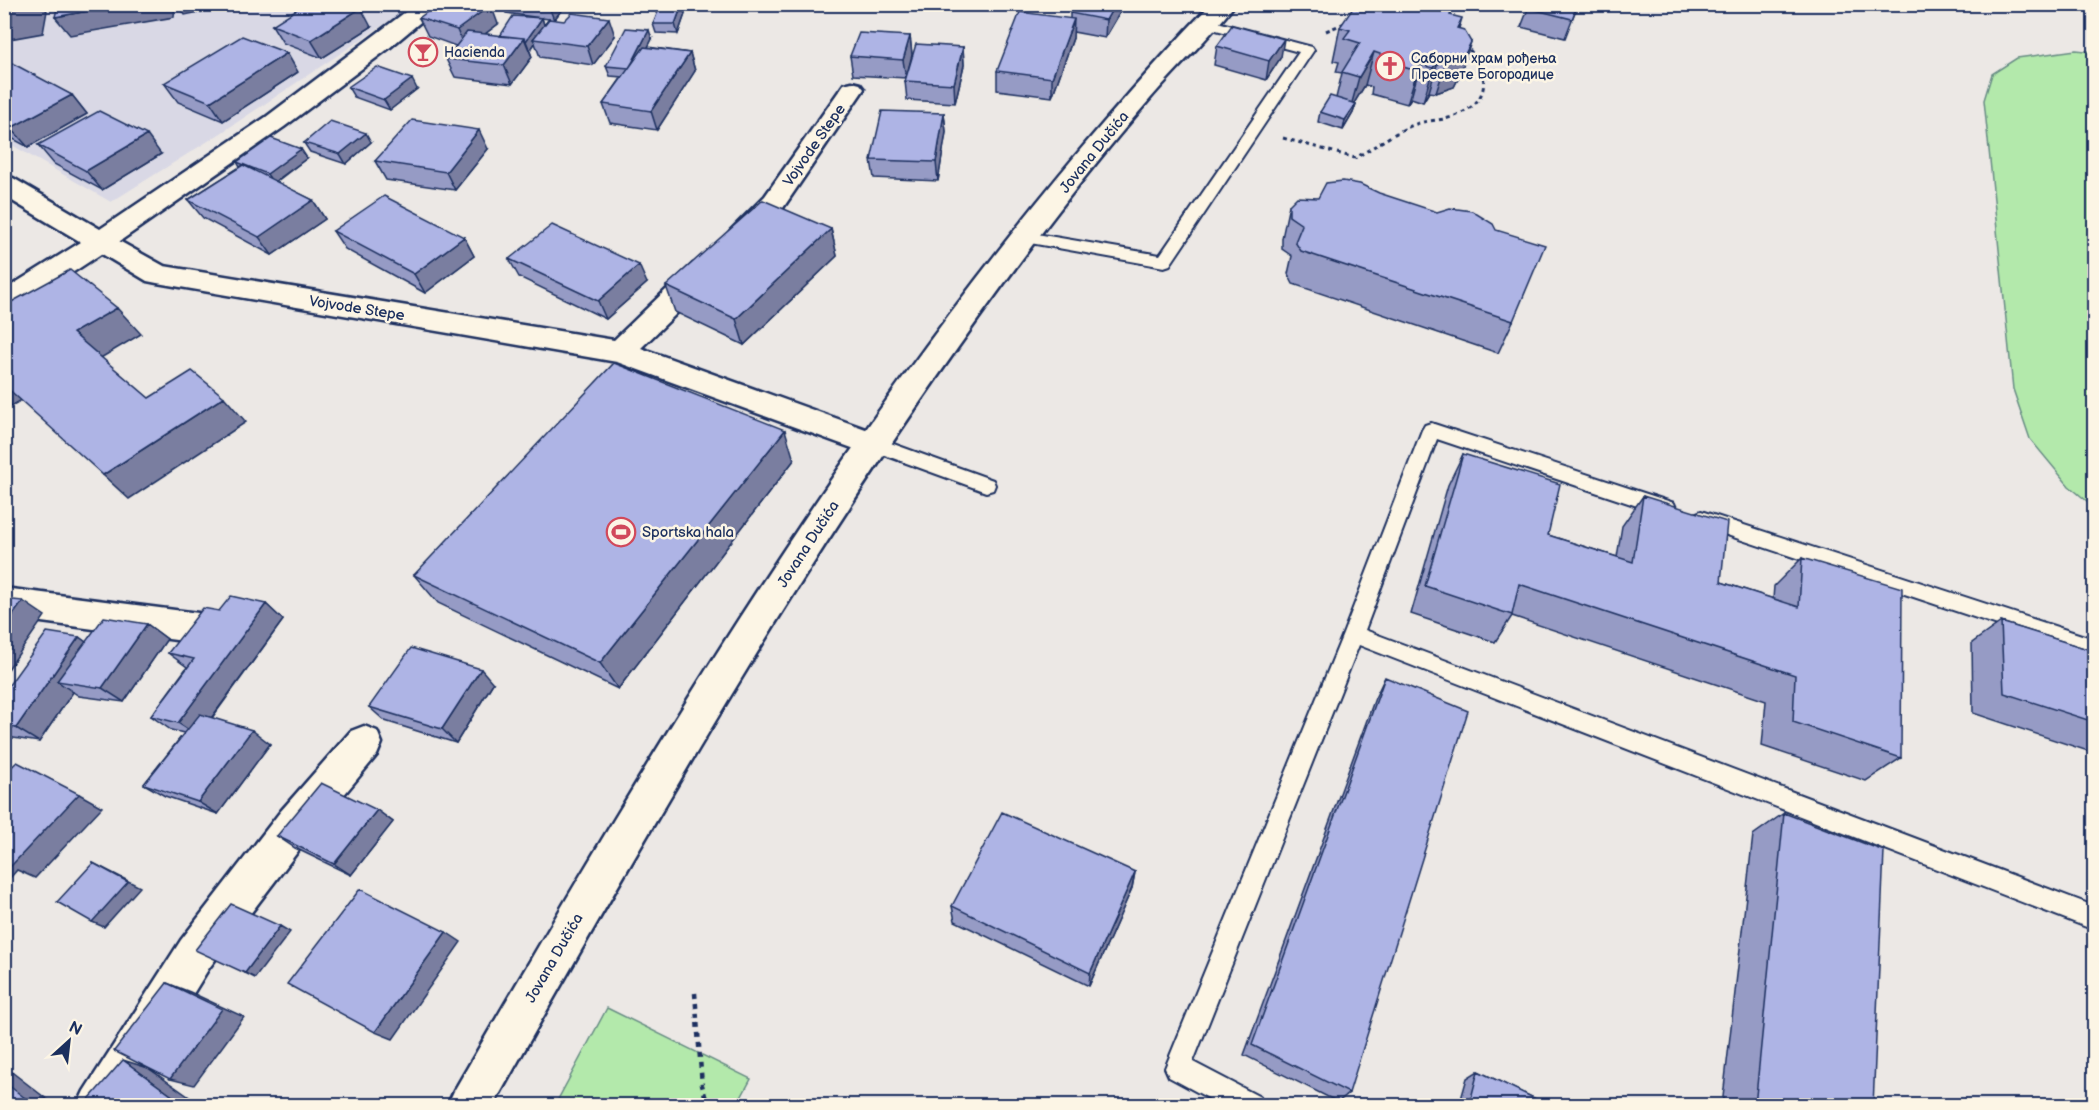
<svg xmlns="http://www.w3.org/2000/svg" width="2099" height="1110" font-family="'Balsamiq Sans',sans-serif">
<rect width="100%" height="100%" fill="#ece8e5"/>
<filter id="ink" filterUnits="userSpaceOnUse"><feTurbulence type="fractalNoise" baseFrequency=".0167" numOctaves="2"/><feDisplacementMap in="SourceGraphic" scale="12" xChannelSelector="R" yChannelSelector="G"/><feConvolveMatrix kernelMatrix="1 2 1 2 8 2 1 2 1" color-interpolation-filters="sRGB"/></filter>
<g filter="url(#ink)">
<path fill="#d9d8e5" d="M80 4 413 5 221 133 111 202 5 141V18Z"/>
<path fill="#b3e9ab" stroke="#678c84" stroke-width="1.5" d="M2076 50 2094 52V507L2069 486 2030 439 2013 389 1984 100 1992 74 2017 58Z
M607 1008 751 1079 737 1105H555Z"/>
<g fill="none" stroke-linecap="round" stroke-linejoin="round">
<g stroke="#1b2f5e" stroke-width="4">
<path id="lane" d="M1206 19 1312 47 1314 50 1170 265 1164 267 1019 241 1017 237 1019 233 1025 232 1160 255 1299 52 1201 26 1199 23Z
M1431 423 1674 503 1676 508 1674 513 1667 516 1437 439 1365 630 2094 906V930L1359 645 1193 1062 1260 1097 1264 1106H1223L1169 1077 1165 1068 1343 634 1422 430 1425 425Z
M874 437 993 480 995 485 993 490 986 492 868 449 865 444 868 439Z
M1701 511 2094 639V657L1694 524 1691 519 1694 514Z"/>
</g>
<g stroke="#1b2f5e" stroke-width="5">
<path id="street" d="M852 82 860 84 864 89 783 208 749 242 740 245 731 242 727 236 731 230 765 196 844 84Z
M101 233 110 236 164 266 614 340 693 264 703 262 713 264 717 271 713 278 641 348 885 436 889 444 885 452 874 456 617 362 157 283 147 281 92 248 88 242 92 236Z
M4 588 206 614 218 618 223 629 218 640 206 644 4 617Z
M364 726 377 731 382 743 377 755 308 838 209 968 124 1106H77L84 1091 181 940 280 812 351 731Z"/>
</g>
<g stroke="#1b2f5e" stroke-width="5">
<path id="secondary" d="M416 4H442L388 49 284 127 110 248 14 311 4 314V290L81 242 4 196V176L13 178 100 229 266 117Z
M1211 4H1235C1210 38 1177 67 1150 99 1096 161 1045 227 997 293 809 551 649 828 493 1106H447L454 1091C675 710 905 324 1211 4Z"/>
</g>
<path stroke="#1b2f5e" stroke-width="3" stroke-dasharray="4 4" stroke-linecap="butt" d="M1443 13 1448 4
M1326 31 1347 22
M1283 138 1355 158C1375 147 1394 132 1416 124 1427 120 1440 121 1452 117 1491 104 1492 73 1466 46"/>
<path stroke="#1b2f5e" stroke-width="4.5" stroke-dasharray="5 5" stroke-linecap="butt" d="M695 993 702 1085 708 1106"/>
<use href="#lane" fill="#fcf5e5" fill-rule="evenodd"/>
<use href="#street" fill="#fcf5e5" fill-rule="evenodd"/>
<use href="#secondary" fill="#fcf5e5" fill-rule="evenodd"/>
</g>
<path fill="#969bc5" stroke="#1b2f5e" stroke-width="1.5" d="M502 4H566L554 20 615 36 593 65 540 57 535 43 530 51 532 57 512 84 455 77 446 59 456 46 428 36 419 18 498 24 485 34 500 36 542 18 544 25 549 19 506 13Z
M780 4H812L780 6Z
M1125 4 1105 38 1073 32V38L1052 97 997 90V71L1070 19V13Z
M1530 4H1578L1565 38 1521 27Z
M1385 9 1451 15 1459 28 1460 75 1454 87 1436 93 1429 92 1423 102 1411 98 1407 104 1371 94 1372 87 1365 85 1354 103 1356 104 1353 113 1343 130 1318 122 1320 112 1336 98 1342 73 1336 72 1339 62 1333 61 1340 27Z
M685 14 678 34 656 33 653 24Z
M272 25 371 27 322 58 283 43Z
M910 36 912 55 906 78 853 75 850 56Z
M652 39 648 47 690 53 695 71 657 130 610 123 603 104 622 77 610 76 606 66Z
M1217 46 1281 57 1266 80 1214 65Z
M963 47 964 65 955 103 907 100 905 81Z
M4 64 72 95 87 114 28 147 4 134Z
M298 72 223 121 178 102 164 83Z
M348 87 417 89 390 110 354 97Z
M944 113 946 132 938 181 874 178 871 160Z
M371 142 346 164 310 152 304 143Z
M38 145 161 154 102 190 54 164Z
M488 149 455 190 386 180 375 161Z
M307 158 276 182 313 200 325 219 272 255 203 218 188 200 240 167 237 162Z
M1289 205 1513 321 1498 353 1293 284 1288 274 1292 256 1282 249V238Z
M831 229 837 256 744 345 675 312 666 286Z
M333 231 464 237 474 256 425 293 345 249Z
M509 259 647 283 606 319 519 277Z
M1463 454 1548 535 1617 557 1622 526 1643 496 1721 582 1773 599 1774 586 1802 558 1901 758 1866 781 1762 746 1766 701 1512 616 1495 642 1411 614 1448 485Z
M794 460 618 689 438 603 414 575Z
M266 604 283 620 212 718 270 744 218 814 165 796 144 784 184 733 171 730 151 716 187 667 168 653 219 611Z
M2001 622 2094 651V753L1973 713 1972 643Z
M147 624 167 639 124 702 79 696 73 692 39 742 7 737 4 736V692L79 637 86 642Z
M1385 677 1349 1093 1338 1102 1244 1055 1375 698Z
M493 683 456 743 385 721 369 707Z
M377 810 393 822 351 875 295 848 277 836Z
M1784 813 1873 1106H1722L1753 835Z
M1135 872 1132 888 1089 986 955 921 952 906Z
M1478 1071 1550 1106H1459L1467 1078Z"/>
<path fill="#7a7ea0" stroke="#1b2f5e" stroke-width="1.5" d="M23 4H42L47 11 43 33 4 40V10Z
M126 4H175L174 17 70 35 55 17Z
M178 4H240L185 15Z
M548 4H566L554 20Z
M1115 4H1125L1105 38 1106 20Z
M491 5 498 24 465 49 457 30Z
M682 5 685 14 678 34 675 24Z
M361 8 371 27 322 58 311 40Z
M542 18 545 28 533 39 535 43 530 51 526 41Z
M609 18 615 36 593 65 587 46Z
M1462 18 1452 52 1471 42 1460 75 1454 87 1436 93 1457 28Z
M1074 19 1073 38 1052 97V78Z
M649 30 652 39 633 77 630 68Z
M910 36 912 55 906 78 903 60Z
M524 38 532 57 512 84 504 65Z
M1284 39 1281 57 1266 80 1269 61Z
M963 47 964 65 955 103 954 84Z
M1374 52 1365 85 1350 110 1359 77Z
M287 53 298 72 223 121 210 102Z
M690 53 695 71 657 130 651 111Z
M1439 58 1429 92 1423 102 1433 68Z
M1420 65 1411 98 1407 104 1417 71Z
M412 79 417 89 390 110 384 100Z
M72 95 87 114 28 147 11 128Z
M1356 104 1353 113 1343 130 1345 120Z
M944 113 946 132 938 181 936 162Z
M479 130 488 149 455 190 446 172Z
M366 133 371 142 346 164 340 154Z
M147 135 161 154 102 190 86 171Z
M301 149 307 158 273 183 267 174Z
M313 200 325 219 272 255 259 237Z
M831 229 837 256 744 345 736 319Z
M464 237 474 256 425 293 414 274Z
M639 265 647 283 606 319 598 301Z
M117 308 141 334 99 359 73 333Z
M4 385 22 400 4 410Z
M224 397 246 422 129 499 103 475Z
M785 430 794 460 618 689 600 663Z
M23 601 45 616 4 675V627Z
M266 604 283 620 198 736 178 723Z
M147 624 167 639 124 702 102 688Z
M79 637 100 652 57 681 73 692 39 742 16 728Z
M481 669 493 683 456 743 442 729Z
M252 730 270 744 218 814 198 802Z
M79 794 102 807 35 878 17 870 10 878 4 875V863Z
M377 810 393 822 351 875 334 864Z
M93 863 140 887 104 927 92 922Z
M1135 872 1132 888 1089 986 1090 973Z
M280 926 290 932 255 978 245 973Z
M446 932 461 942 393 1039 375 1032Z
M167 983 190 992 244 1017 194 1085 170 1079Z
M123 1060 148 1068 202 1106H186Z
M4 1066 53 1104 52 1106H18L4 1082Z"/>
<path fill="#aeb4e5" stroke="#1b2f5e" stroke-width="1.5" d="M4 4H23L22 7 4 10Z
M58 4H126L55 17Z
M305 4H351L361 8 311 40 272 25Z
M438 4H488L491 5 457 30 419 18Z
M661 4 682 5 675 24H653Z
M1075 4H1115L1106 20 1070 13Z
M1366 4 1385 9 1388 4H1433L1453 10 1450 15 1462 18 1457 28 1464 30 1471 42 1465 54 1447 60 1439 58 1433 68 1420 65 1417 71 1379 60 1383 55 1374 52 1359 77 1342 72 1360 43 1344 38 1350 30 1340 27 1353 8 1362 10Z
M1530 4H1578L1572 19 1528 8Z
M1020 12 1074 19 1052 78 997 71Z
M572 13 609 18 587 46 533 39 549 19 564 21Z
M513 16 542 18 526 41 524 38 500 36Z
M1232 25 1284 39 1269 61 1217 46Z
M626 28 649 30 632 63 629 68 606 66Z
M467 32 524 38 504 65 446 59Z
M859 33 910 36 903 60 850 56Z
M242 36 287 53 210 102 164 83Z
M916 44 963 47 954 84 905 81Z
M644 47 690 53 651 111 603 104Z
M10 62 72 95 11 128 4 124V64Z
M377 67 412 79 384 100 348 87Z
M1330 96 1356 104 1345 120 1320 112Z
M99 111 147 135 86 171 38 145Z
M882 111 944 113 936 162 871 160Z
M412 120 479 130 446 172 375 161Z
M330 121 366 133 340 154 304 143Z
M271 138 301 149 267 174 237 162Z
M243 165 313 200 259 237 188 200Z
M1343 181 1360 184 1379 193 1437 212 1450 208 1472 211 1493 224 1496 230 1545 245 1513 321 1301 251 1295 242 1302 225 1289 216V205L1297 197 1318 198 1326 183Z
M384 196 464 237 414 274 333 231Z
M763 200 831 229 736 319 666 286Z
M552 225 639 265 598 301 509 259Z
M70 270 117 308 73 333 149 398 192 371 224 397 103 475 4 385V306Z
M614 363 785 430 600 663 414 575Z
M1463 454 1560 484 1548 535 1633 562 1643 496 1727 522 1721 582 1799 607 1802 558 1902 588 1901 758 1793 722 1795 675 1519 584 1512 615 1425 586Z
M231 596 266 604 178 723 151 716 194 659 168 653 203 608 219 611Z
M4 599 23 601 4 627Z
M104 617 147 624 102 688 57 681Z
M2001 622 2094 651V722L2004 693Z
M47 632 79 637 16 728 4 726V692Z
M411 648 481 669 442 729 369 707Z
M1385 677 1468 711 1349 1093 1252 1045Z
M200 714 252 730 198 802 144 784Z
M17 762 79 794 10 867 4 864V774Z
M321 783 377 810 334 864 277 836Z
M1002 812 1135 872 1090 973 952 906Z
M1784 813 1884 851 1873 1106H1755Z
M93 863 128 882 92 922 57 902Z
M360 889 446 932 375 1032 287 984Z
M231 904 280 926 245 973 195 950Z
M167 983 222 1009 170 1079 114 1051Z
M123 1060 186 1106H83Z
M1478 1071 1550 1106H1469Z
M4 1082 25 1098 18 1106H4Z"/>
</g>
<defs>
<g id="bar-ring" transform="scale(1.5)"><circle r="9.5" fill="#fcf5e5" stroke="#d1495b" stroke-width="1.5"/><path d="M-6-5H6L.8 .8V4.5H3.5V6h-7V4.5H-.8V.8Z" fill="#d1495b"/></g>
<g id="church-ring" transform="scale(1.5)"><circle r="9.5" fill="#fcf5e5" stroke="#d1495b" stroke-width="1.5"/><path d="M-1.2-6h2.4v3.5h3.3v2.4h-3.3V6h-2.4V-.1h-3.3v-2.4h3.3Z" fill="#d1495b"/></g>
<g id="stadium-ring" transform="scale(1.5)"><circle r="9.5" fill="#fcf5e5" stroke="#d1495b" stroke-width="1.5"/><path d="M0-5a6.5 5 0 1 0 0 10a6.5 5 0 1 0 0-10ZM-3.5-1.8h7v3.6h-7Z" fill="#d1495b"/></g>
</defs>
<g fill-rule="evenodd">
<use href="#bar-ring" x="423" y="52"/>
<use href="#church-ring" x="1390" y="66"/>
<use href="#stadium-ring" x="621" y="532"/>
</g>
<g text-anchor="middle" stroke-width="5" stroke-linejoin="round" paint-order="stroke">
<g font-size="14" fill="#1b2f5e" stroke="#fcf5e5" text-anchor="start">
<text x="444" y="57">Hacienda</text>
<text x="1411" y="63">Саборни храм рођења<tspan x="1411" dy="16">Пресвете Богородице</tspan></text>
</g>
<g font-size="15" fill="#1b2f5e" stroke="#fcf5e5">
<text transform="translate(814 145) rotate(-55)" y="5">Vojvode Stepe</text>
<text transform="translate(1094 152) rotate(-51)" y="5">Jovana Dučića</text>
<text transform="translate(357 308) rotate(9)" y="5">Vojvode Stepe</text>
<text transform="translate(808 544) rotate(-57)" y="5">Jovana Dučića</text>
<text transform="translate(554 958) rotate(-60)" y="5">Jovana Dučića</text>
</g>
<g font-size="15" fill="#1b2f5e" stroke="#fcf5e5" text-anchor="start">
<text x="642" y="537">Sportska hala</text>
</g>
</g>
<rect width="2099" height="1110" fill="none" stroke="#fcf5e5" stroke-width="24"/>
<rect x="12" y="12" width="2075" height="1086" fill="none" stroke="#1b2f5e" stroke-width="2" filter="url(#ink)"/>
<g transform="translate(69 1041) rotate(27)" stroke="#fcf5e5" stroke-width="4.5" paint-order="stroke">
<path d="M0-4.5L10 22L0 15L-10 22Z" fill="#1b2f5e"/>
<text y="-9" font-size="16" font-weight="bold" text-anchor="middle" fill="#1b2f5e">N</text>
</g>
</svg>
